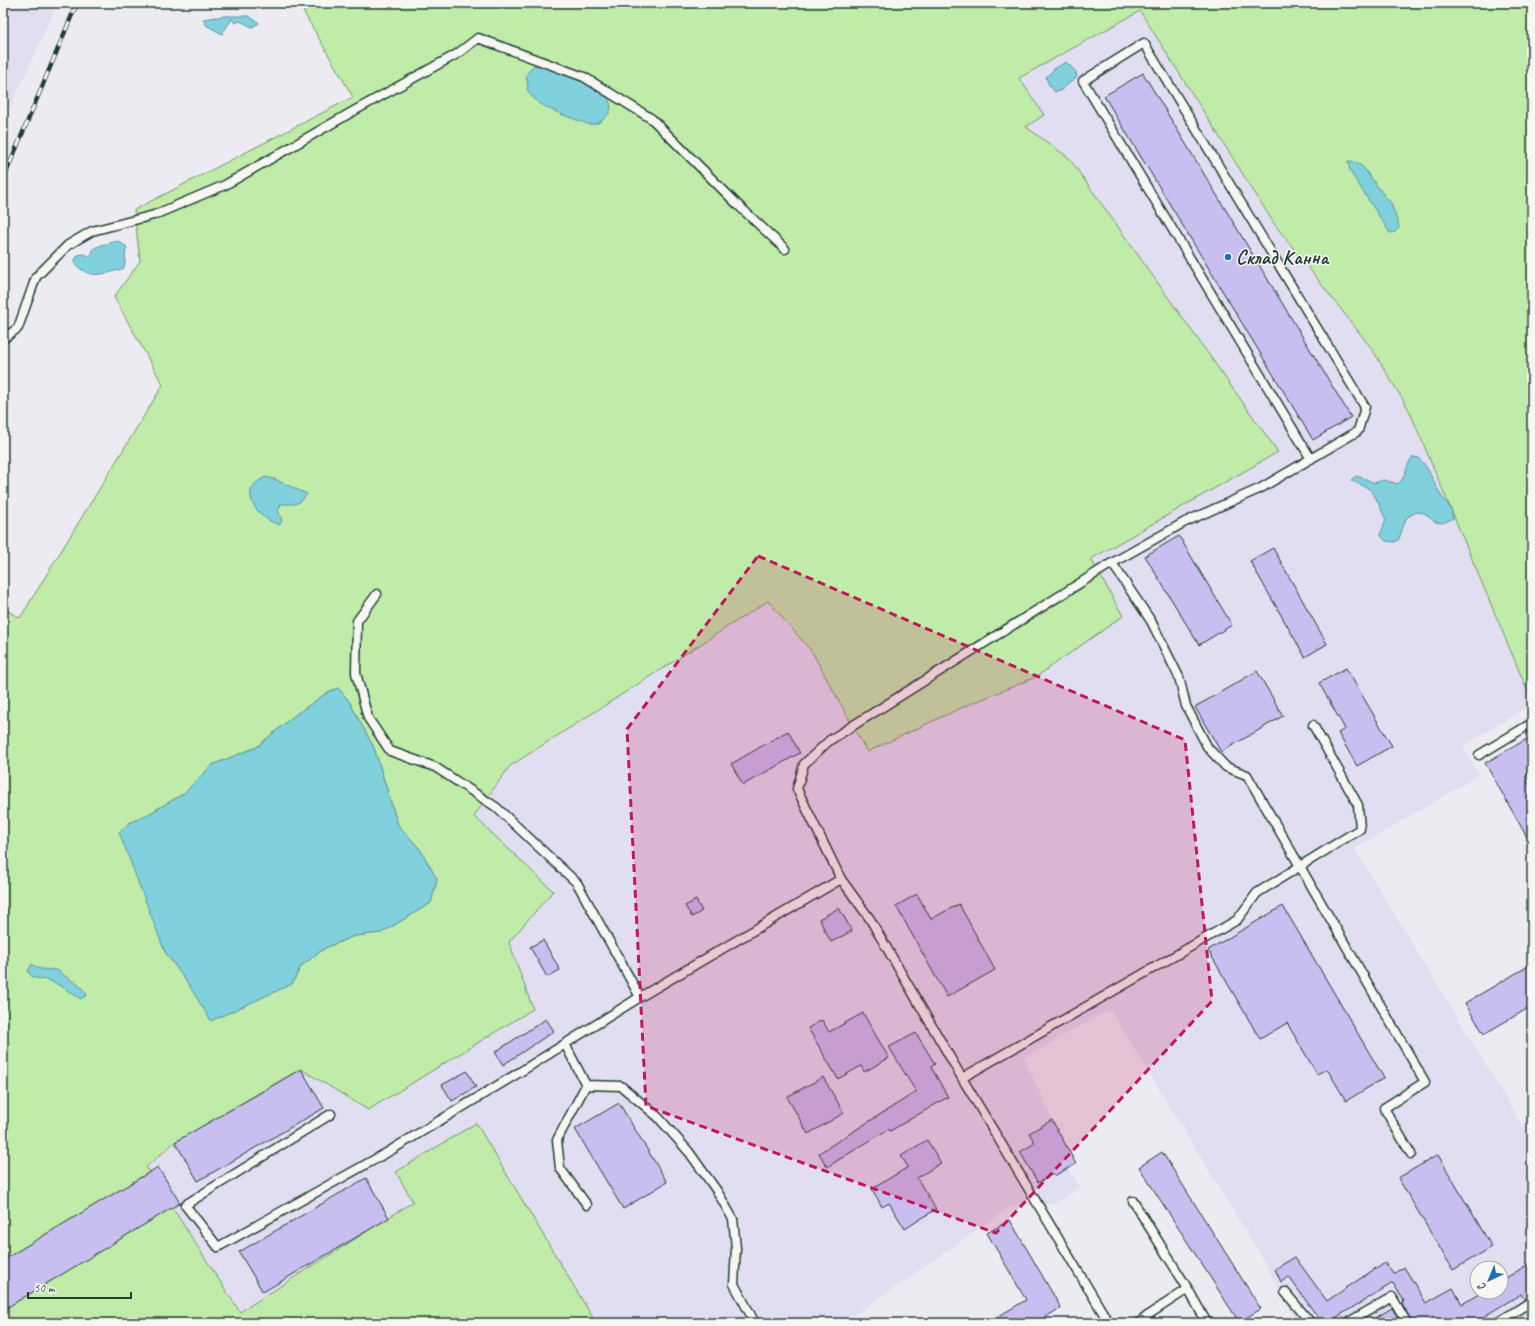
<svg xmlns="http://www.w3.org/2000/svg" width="1535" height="1326" font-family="Caveat,sans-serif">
<rect width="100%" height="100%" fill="#edebf2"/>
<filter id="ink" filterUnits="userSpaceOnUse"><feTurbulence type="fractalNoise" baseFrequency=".025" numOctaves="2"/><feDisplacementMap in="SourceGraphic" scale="8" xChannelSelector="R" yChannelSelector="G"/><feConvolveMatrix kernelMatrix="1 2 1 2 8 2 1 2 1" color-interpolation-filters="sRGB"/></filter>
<g filter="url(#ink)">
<path fill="#e2def1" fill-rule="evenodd" d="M3 3H58L3 123Z
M1140 11 1275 225 1372 349 1409 410 1532 699V704L1463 746 1479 775 1355 849 1532 1141V1323H1297L1263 1260 1110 1009 1024 1058 1052 1120 1076 1164 1068 1169 1080 1187 1054 1204 1010 1207 844 1323H596L476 1123 414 1202 240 1312 146 1167 175 1142 301 1069 368 1109 552 891 474 817 510 766 847 550 712 313 1044 115 1019 78ZM1477 1268H1501V1292H1477Z"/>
<path fill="#c0eba8" stroke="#70946e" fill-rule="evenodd" d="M319 3H1532V689L1528 692 1409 410 1372 349 1275 225 1140 11 1019 78 1044 115 1026 127 1069 158 1278 452 1091 559 1123 616 1036 677 961 708 867 752 812 652 768 601 510 766 474 816 553 891 509 942 533 1009 368 1110 301 1069 175 1142 146 1167 240 1312 413 1202 396 1172 476 1123 596 1323H3V608L20 618 163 385 114 297 140 261 134 210 353 97 303 11ZM338 688 349 701 374 748 398 825 420 849 437 880 431 903 381 933 354 936 325 948 301 966 292 984 187 982 165 952 129 823 145 816 183 794 212 765 257 747 295 715 328 692Z"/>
<path fill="#81d0de" stroke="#5a959a" d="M224 16H249L259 23 252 27 240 21 235 23 232 19 222 34 206 25 203 19Z
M1066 62 1076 72 1077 77 1060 91 1055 92 1049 85 1046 77 1054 69Z
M535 65 541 66C556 72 630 92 606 117 600 123 595 125 587 124 569 116 535 108 527 89L528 86 526 75 533 66Z
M1348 161H1351L1362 166 1384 195 1391 203 1399 226V228L1395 232 1390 233 1353 176 1350 171Z
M118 241 127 247C124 255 127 262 123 269 103 274 91 280 75 264V260L78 255 84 254 89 256 92 254 93 249 101 245Z
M1413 457 1419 458C1430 470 1432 480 1440 493 1445 503 1452 506 1453 518 1440 526 1435 524 1425 513L1416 512 1406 518 1399 539 1395 542 1386 541 1380 535 1386 520C1382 512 1375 493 1369 489 1363 485 1357 484 1351 480L1356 476 1366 479 1374 483 1384 480 1398 484C1407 477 1405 465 1413 457Z
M266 477 274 479 307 494C298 506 295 504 281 504L278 511 282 520 280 525C257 519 235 489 266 477Z
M338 688 349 701 374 748 398 825 420 849 437 879 431 903 381 933 354 936 325 948 301 966 292 984 211 1021 187 982 165 952 119 832 129 823 145 816 183 794 212 765 257 747 295 715 328 692Z
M32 964C38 971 49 969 57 970 67 979 82 984 87 995L81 999C71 993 61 985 50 981 42 978 32 981 28 971Z"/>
<path fill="#c8bef0" stroke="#1f3d34" d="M1143 73 1351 417 1313 440 1104 96Z
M1179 536 1232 625 1199 645 1145 556Z
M1273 548 1327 644 1305 657 1250 561Z
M1346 668 1392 746 1357 766 1338 733 1345 729 1319 683Z
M1257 671 1283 716 1221 752 1195 707Z
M788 731 800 753 743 785 731 764Z
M1532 736V773L1525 777 1532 790V846L1485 763Z
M917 894 931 919 959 904 995 970 947 997 896 906Z
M696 900 702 911 692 917 685 906Z
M1283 906 1384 1078 1346 1101 1327 1069 1317 1074 1287 1023 1260 1039 1208 950Z
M839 908 852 931 831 942 819 919Z
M543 940 560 970 547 977 530 947Z
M1532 964V1006L1484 1034 1465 1003Z
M863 1013 889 1058 864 1072 861 1066 838 1079 808 1028 822 1020 829 1032Z
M546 1019 554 1031 503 1065 495 1052Z
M916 1033 935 1064 931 1067 948 1097 890 1131 889 1129 827 1167 819 1153 916 1092 889 1047Z
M301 1069 324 1108 198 1181 175 1142Z
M467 1071 476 1087 452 1101 442 1085Z
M823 1077 844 1113 808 1134 787 1097Z
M619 1103 667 1182 623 1209 575 1129Z
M1052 1120 1076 1164 1054 1176 1053 1174 1038 1183 1020 1152 1035 1143 1029 1133Z
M927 1140 941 1163 917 1178 936 1209 905 1229 889 1203 882 1207 872 1189 908 1167 901 1156Z
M1162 1152 1261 1309 1239 1322 1139 1167Z
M1438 1155 1492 1247 1453 1270 1398 1178Z
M158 1167 180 1203 3 1310V1260Z
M366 1178 389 1218 263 1292 239 1252Z
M1010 1220 1061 1308 1035 1323H987L1026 1300 987 1233Z
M1295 1257 1327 1301 1385 1262 1393 1274 1404 1267 1426 1303 1453 1288 1462 1304 1482 1292H1501V1281L1532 1262V1296L1524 1299 1521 1294 1473 1323H1412L1402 1303 1404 1301 1393 1283 1327 1323H1322L1289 1277 1281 1282 1275 1269Z
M1392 1308 1401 1323H1367Z"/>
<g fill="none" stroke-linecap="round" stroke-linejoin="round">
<g stroke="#1f3d34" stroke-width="11">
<path id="lane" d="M3 339 18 328 36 277 68 245 92 231 154 215 225 185 352 112 457 54 478 38 584 77 652 119 738 205 785 249
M1112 563 1151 621 1179 677 1186 706 1208 748 1226 767 1247 775 1425 1082 1384 1108 1411 1154
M377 594 357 621 356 673 368 718 390 751 435 767 496 807 577 883 640 997
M1479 755 1532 723
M565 1044 586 1085 621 1086 658 1117 689 1152 717 1191 733 1219 736 1248 734 1284 755 1323
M962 1078 1237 920 1257 893 1360 829 1358 805 1313 725
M586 1085 557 1140 560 1168 587 1205
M331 1114 185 1205 218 1247 388 1152 520 1072 640 997 841 879
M1133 1201 1188 1289 1151 1313 1139 1323
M1188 1289 1207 1323
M1285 1292 1311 1323
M1109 1323 962 1078 870 919 841 879 797 789 804 764 830 740 1112 563 1185 522 1261 488 1358 431 1365 407 1144 43 1083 81 1311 459
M1347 1323 1392 1297 1407 1323
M1497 1323 1532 1301"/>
</g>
<use href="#lane" stroke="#f6f6f2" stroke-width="8"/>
<g stroke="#1f3d34" stroke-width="4.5">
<path id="rail" d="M3 180 77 3"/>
</g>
<use href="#rail" stroke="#f6f6f2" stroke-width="3" stroke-dasharray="9" stroke-linecap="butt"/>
</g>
</g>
<path fill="#c2185b" fill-opacity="0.2" stroke="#c2185b" stroke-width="3" stroke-dasharray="8 5" stroke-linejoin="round" d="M758 556 1185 740 1212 1001 996 1233 646 1106 627 729Z"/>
<circle fill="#1f6fb2" stroke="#f6f6f2" stroke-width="1.5" cx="1228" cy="257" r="4"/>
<g text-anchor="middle" stroke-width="3" stroke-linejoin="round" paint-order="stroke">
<g font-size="20" font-weight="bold" fill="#1f3d34" stroke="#f6f6f2" text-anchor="start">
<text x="1236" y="264">Склад Канна</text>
</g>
</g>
<rect width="1535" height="1326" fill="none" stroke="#f6f6f2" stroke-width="16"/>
<rect x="8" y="8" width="1519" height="1310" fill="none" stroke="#1f3d34" stroke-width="1.5" filter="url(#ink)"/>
<g transform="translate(1489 1280) rotate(224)"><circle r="19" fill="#f6f6f2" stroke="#a0aca6"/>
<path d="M0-3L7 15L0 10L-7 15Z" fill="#1f6fb2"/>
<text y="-6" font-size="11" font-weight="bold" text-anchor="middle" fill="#1f3d34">С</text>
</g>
<path d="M28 1292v6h103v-6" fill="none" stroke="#1f3d34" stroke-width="2"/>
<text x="34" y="1292" font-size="12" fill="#1f3d34" stroke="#f6f6f2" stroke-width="3" paint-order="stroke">50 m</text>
</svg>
